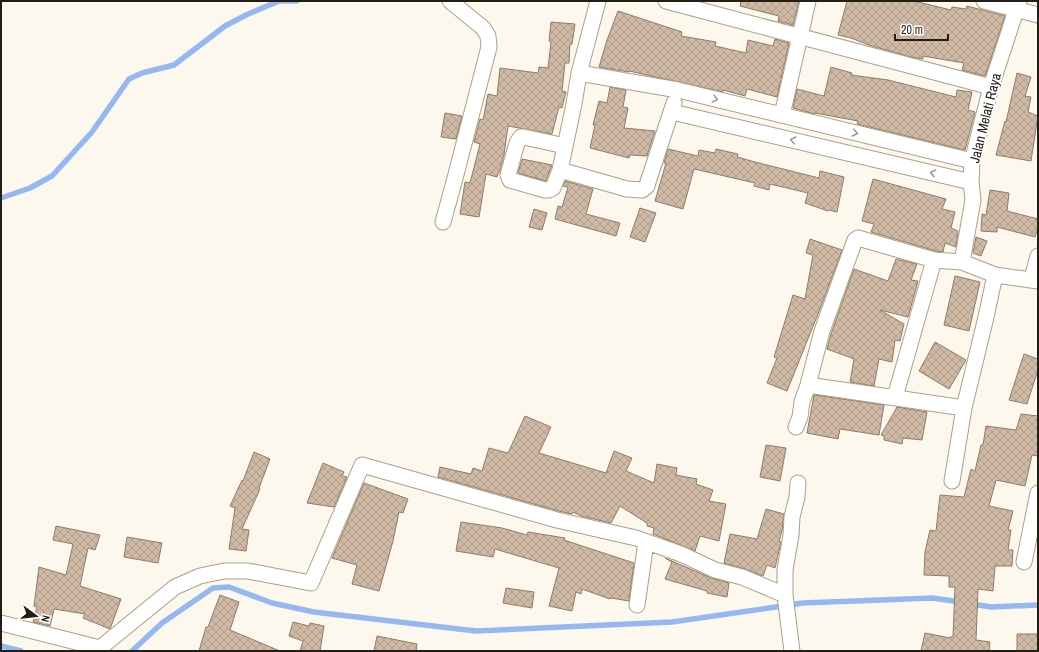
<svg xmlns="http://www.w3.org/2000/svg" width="1039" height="652" font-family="'Archivo Narrow',sans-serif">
<defs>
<pattern id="building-cross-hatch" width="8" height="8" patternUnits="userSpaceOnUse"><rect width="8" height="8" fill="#cfb8a4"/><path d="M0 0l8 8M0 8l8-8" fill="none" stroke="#b19e8c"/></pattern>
</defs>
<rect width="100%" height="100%" fill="#fdf8ed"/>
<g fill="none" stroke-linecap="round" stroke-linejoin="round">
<path stroke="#95b8f2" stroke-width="5.5" d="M1 198 30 188 52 176 92 132 129 79 142 73 174 65 225 26 246 15 279 1H297
M971 604 992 607 1038 605
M1 646 21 651
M132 651 162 623 213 588 229 587 272 603 314 612 476 631 672 622 803 603 932 598 961 602"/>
</g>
<path fill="url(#building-cross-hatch)" stroke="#907b68" d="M741 1H799L793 25 778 21 779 16 740 6Z
M847 1H914L951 10 952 7 966 9 967 6 1005 16 985 76 962 70 964 63 923 56V59L911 57 869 45 851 38 838 35Z
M618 11 682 32 681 36 716 42 715 46 746 53 748 40 773 46 775 39 789 43 777 97 747 89 745 96 723 90V92L629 71V72L599 67 607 40Z
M551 22 575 24 572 44H570L569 63H565L562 91 566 92 562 108 559 107 552 134 508 126 504 155 499 173H498L497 177 486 174 479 217 460 214 465 182 470 183 480 144 474 142 480 119 483 120 488 94 497 96 500 68 538 73 539 67 548 68 551 42 549 41Z
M831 67 852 73 851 75 888 80 956 97 957 90 972 92 968 110 975 112 965 150 857 124 858 121 815 113V114L793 108 797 89 824 96Z
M1017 73 1031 77 1025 96 1031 97 1028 112 1038 116 1031 161 996 155 1005 121 1006 122Z
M610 87 626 90 623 107 628 108 624 128 655 131 647 156 630 155 629 158 590 148 595 125H593L599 101 607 103Z
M445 113 462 116 456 139 441 137Z
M668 149 698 156 699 150 715 153 716 149 738 154 737 157 755 162 819 178 820 171 844 177 837 212 829 210 828 211 805 203 808 193 770 184 769 190 754 186 755 183 694 169 683 209 655 201 666 163H664Z
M522 159 552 165 546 181 518 173Z
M873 179 946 199 942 209 955 212 951 228 958 231 956 247 945 243 943 252 936 251 871 232 874 224 862 221Z
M565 181 593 189 586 214 620 223 616 236 555 219 558 206 562 207 568 187 563 186Z
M990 190 1009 193 1007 211 1038 219V227L1035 237 997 227V232L981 231 982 214 986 215Z
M640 208 656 213 645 242 630 237Z
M534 209 547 213 542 230 529 227Z
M976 237 987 241 981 256 973 253Z
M810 239 842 250 818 314 787 391 767 383 777 358 774 357 793 295 805 299 813 255 806 253Z
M896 259 917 264 911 280 918 281 908 317 880 310 904 324 900 341 895 340 892 362 879 359 874 386 850 382 854 359 827 349 831 334 854 269 888 281Z
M955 276 980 282 969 331 944 325Z
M935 342 966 360 949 389 919 371Z
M1024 354 1038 359V370L1027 404 1009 400Z
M814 395 884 405 879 435 840 429 838 439 807 433Z
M897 407 927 412 922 440 903 438 902 444 884 440V436L881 435Z
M1021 414 1038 416V456L1032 455 1025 486 996 480 989 506 1013 511 1008 530H1011L1008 550H1013L1012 566H995L993 591 978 589 976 640 990 642 989 651H921L925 633 950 638V637H953L955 587H949V576L924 575 925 552 930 530 936 531 940 495 964 497 971 469 975 471 981 445H983L986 426 1016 430Z
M525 416 551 427 539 453 606 473 614 451 632 458 626 471 654 483 657 464 677 468 676 475 697 479 696 484 713 490 709 501 726 504 719 541 700 536 695 551 653 534 654 528 647 526V523L620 506 611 523 581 516 573 512 572 514 559 511 438 477 440 467 471 474 473 468 482 471 489 448 508 453Z
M766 445 786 448 780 481 760 477Z
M254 452 270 459 259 488 260 489 242 529 249 530 246 551 229 549 235 508 230 506 242 480 243 481Z
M323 463 344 472 342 476 347 477 334 507 307 503Z
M364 483 408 499 403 513 399 512 393 541 379 591 352 584 357 565 332 558Z
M766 509 784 514 782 531 779 541 781 542 775 568 767 565 763 576 745 569 724 563 730 534 757 539Z
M461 522 502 528 527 535 528 532 565 538 564 540 634 563 629 601 611 598 610 599 582 589 581 594 576 592 572 611 549 606 559 568 495 549 493 557 456 551Z
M56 526 100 535 95 550 88 548 80 586 121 599 110 629 83 618 85 614 54 609 50 626 33 622 37 607 34 606 39 567 66 575 73 544 53 540Z
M127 537 162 543 158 563 124 557Z
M665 558 711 578 729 583 727 597 707 593V591L665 579 672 562Z
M506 588 534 592 532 608 503 603Z
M220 595 239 602 230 630 280 651H199L206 627H208Z
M293 622 309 626 310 623 324 626 320 651H300L303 641 289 636Z
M1017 634H1038V651H1017Z
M377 636 417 644 416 651H374Z"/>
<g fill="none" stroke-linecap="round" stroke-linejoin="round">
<g stroke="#aca087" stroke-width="17">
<path id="minor" d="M666 1 991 87
M984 1 1038 15
M579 73 678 90 972 161
M672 112 971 182
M782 115 808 1
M565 146 524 137H521L517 143 508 175 510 180 545 190H549L553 188 560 170 574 104 579 73 598 1
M560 170 627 189 642 190 647 186 648 182 674 103
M443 222 454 182 489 47 488 36 483 28 450 1
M962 262 973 200 971 182 972 161 991 87 1019 1
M1032 279 1038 256
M808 385 964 408
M895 397 934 260
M796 427 800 417 802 402 808 385 822 331 855 240 858 238 934 260 962 262 995 275 1038 281
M952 481 964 408 986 317 995 275
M1024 562 1038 493
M637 605 646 542
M1 623 100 648
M100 648 175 587 200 576 224 571H248L311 583 362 465 557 520 636 538 681 554 715 570 742 577 785 595
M792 651 785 595V570L791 535 792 517 797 497 798 483"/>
</g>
<use href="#minor" stroke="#fff" stroke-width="15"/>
</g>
<defs><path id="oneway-chevron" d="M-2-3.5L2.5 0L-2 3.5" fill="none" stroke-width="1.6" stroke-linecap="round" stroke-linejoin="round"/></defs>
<g stroke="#9c9a95">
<use href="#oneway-chevron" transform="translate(715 99) rotate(14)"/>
<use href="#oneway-chevron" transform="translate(855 133) rotate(14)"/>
<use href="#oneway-chevron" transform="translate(793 140) rotate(-167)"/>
<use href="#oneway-chevron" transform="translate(933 173) rotate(-167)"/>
</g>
<g text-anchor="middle" stroke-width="4" stroke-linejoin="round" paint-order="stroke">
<g font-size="14" fill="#221e14" stroke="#fff">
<text transform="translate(985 118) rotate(-76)" y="5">Jalan Melati Raya</text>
</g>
</g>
<rect width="1039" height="652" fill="none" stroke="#221e14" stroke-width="4"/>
<g transform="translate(36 616) rotate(105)" stroke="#ffffff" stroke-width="3" paint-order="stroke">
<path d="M0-3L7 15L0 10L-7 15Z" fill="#221e14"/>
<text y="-6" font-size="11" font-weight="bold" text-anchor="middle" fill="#221e14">N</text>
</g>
<path d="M895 34v6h53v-6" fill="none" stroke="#221e14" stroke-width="2"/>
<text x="901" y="34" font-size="12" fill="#221e14" stroke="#ffffff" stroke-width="3" paint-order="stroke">20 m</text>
</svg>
